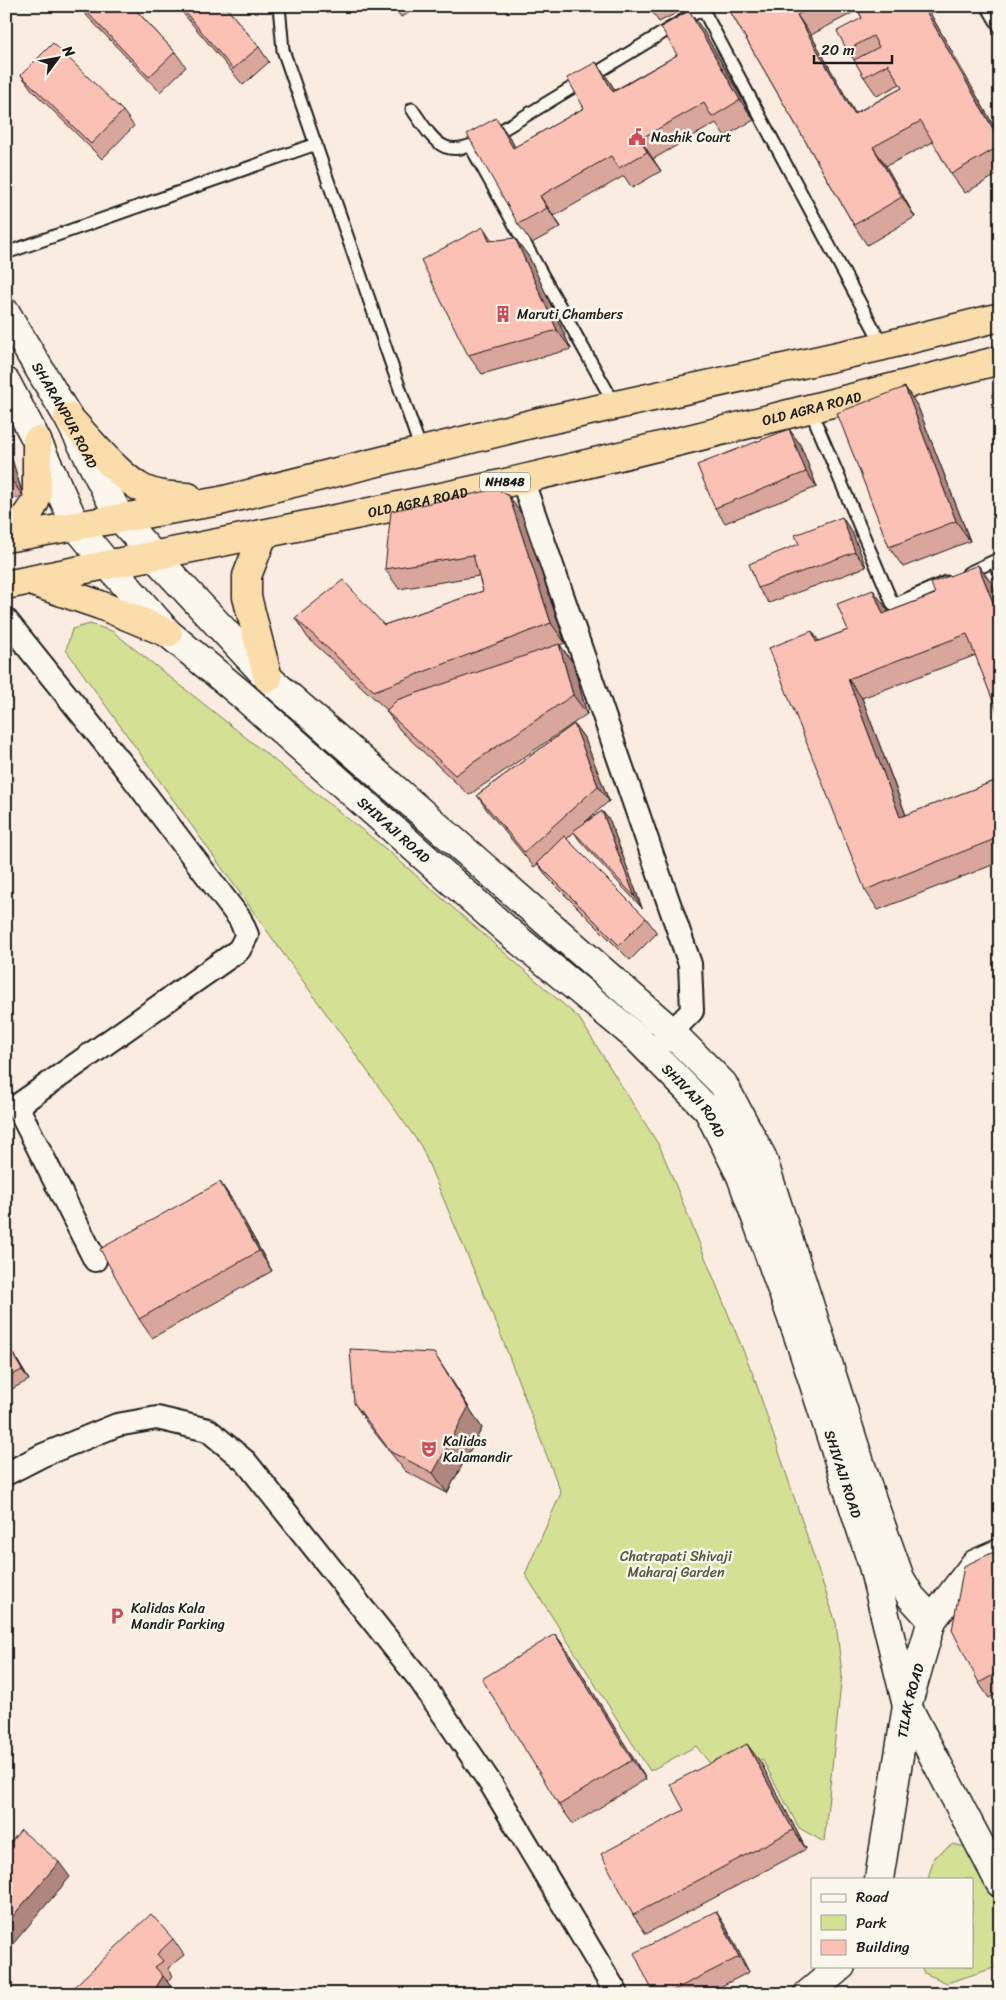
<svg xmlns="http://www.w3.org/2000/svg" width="1006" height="2000" font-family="Sriracha,sans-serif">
<rect width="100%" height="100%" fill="#fbece1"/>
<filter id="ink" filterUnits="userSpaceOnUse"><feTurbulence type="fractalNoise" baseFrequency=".02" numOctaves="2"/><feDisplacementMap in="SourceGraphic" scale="10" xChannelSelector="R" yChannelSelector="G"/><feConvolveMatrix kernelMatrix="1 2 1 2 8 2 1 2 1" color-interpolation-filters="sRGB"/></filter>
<g filter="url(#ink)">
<path fill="#d4e093" stroke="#787e58" d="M90 624 112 631 386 849 579 1018 660 1147 754 1377 836 1623 842 1674 824 1842 799 1828 762 1759 723 1780 696 1746 650 1771 525 1574 561 1493 497 1325 421 1146 66 650 72 629Z
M953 1844 966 1847 1000 1907V1966L947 1983 924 1973 921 1966H972V1879H928L934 1857Z"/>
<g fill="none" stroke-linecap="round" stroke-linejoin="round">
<g stroke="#1c1c1c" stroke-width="15">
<path id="service" d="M279 6 283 50 421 450
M701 6 883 346
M987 6 1000 28
M412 109C439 149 445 160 492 136L702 9
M471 147 615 405
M6 253 316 144
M810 409 893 605 946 582
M968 573 994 561 1000 575"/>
</g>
<g stroke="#1c1c1c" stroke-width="26">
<path id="minor" d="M522 479 690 964 692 1011 651 1053
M6 620 130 774 240 919 247 935 239 950 17 1106 95 1260
M6 1474 43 1455 117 1425 157 1418 208 1430 246 1462 420 1680 491 1784 617 1994"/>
</g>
<g stroke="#1c1c1c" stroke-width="31">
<g id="secondary">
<path id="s1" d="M6 313 68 417 120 518 154 556 268 678 663 1024 723 1084 762 1157 871 1497 900 1578 911 1597 932 1620"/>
<path id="s2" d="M6 382 37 441 76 526 108 565 168 633 241 694 509 932 637 1038 708 1110 741 1176 798 1335 873 1566 907 1706 1000 1883"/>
<path id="s3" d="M879 1879 907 1706 932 1620 975 1564 1000 1553"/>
<path d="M808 1994 841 1966"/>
</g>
</g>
<g stroke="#1c1c1c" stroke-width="31">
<g id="trunk">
<path d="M68 417C88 438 119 477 143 489 157 496 173 496 188 497"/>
<path d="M6 535C19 523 32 514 37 496V441"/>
<path d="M263 535 247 576V597L268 678"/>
<path d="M6 538 220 501 535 423 883 346 1000 317"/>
<path d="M30 581 100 605 168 633"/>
<path id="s4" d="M6 585C179 550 351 518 523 479 682 442 841 401 1000 360"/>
</g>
</g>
<use href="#service" stroke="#fbf7ec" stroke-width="11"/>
<use href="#minor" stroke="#fbf7ec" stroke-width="22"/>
<use href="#secondary" stroke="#fbf7ec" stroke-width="28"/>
<use href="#trunk" stroke="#fbddab" stroke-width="28"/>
</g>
<path fill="#d9a69c" stroke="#1c1c1c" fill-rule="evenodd" d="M80 6H132L175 52 186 67 160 92 86 15Z
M177 6H225L259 47 269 62 243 85Z
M393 6H422L401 17Z
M648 6H683L684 9 659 22Z
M727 6H926L1000 137V173L965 193 951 174 933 142 886 166 915 217 867 245 854 225ZM858 10 862 18 847 50 855 61 864 77 877 96 900 84 902 88 855 113 811 35Z
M689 11 703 30 754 120 725 136 716 123 653 159 661 171 632 188 624 176 554 216 561 227 532 243 518 224 496 118 510 138 515 147 584 108 596 62 610 82 615 90 677 55Z
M21 75 123 111 134 126 102 159 32 90Z
M515 238 529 257 571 349 482 374 468 355 493 241Z
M905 387 918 407 970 541 903 567 889 547Z
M789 429 800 444 817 487 725 523 715 508Z
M6 445 9 449 23 496 6 501Z
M522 515 565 643 560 645 573 663 587 714 469 795 400 730 386 711 387 710 308 638 295 618 384 625 483 591 479 576 399 589 385 569Z
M852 532 866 567 769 603 758 588Z
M978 565 992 584 1000 605V719L976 655 862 698 906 815 1000 779V862L878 910 865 890 819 641 848 630 873 590 887 609 888 612 935 594Z
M574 724 585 739 609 801 584 823 602 811 610 821 642 908 580 841 574 832 567 839 646 918 657 933 630 960 548 878 538 864 534 867 487 810 477 795Z
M6 1072 10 1078 6 1080Z
M220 1182 233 1201 272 1271 152 1338 139 1319Z
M6 1343 13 1353 29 1380 6 1392Z
M447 1373 482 1428 447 1493 405 1471 367 1423 354 1403Z
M1000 1549V1692L989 1698 979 1683Z
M555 1634 569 1653 646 1779 573 1824 559 1805Z
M761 1763 806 1849 646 1934 633 1915 684 1810Z
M726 1927 749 1972 706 1994H654Z
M173 1939 184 1955 168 1968 173 1976 167 1981 174 1991 172 1994H81L75 1986Z"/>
<path fill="#b0877f" stroke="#1c1c1c" d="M923 6H926L1000 137V141Z
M689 11 703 30 754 120 740 100Z
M797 15 811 35 867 134 854 114Z
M596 62 610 82 627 111 613 92Z
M496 118 510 138 527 168 513 148Z
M640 139 653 159 661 171 647 152Z
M873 147 886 166 915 217 902 197Z
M540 196 554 216 561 227 547 208Z
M483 227 496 246 489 241Z
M515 238 529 257 571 349 557 330Z
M905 387 918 407 970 541 956 521Z
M789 429 800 444 817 487 806 472Z
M6 445 9 449 23 496 12 481 6 460Z
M509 496 522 515 565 643 551 623Z
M842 517 852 532 866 567 855 552Z
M978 565 992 584 1000 605V620Z
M873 590 887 609 897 634 883 614Z
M812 631 825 650 816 642Z
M995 637 1000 645V650Z
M559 644 573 663 587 714 573 695Z
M848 679 862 698 914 837 900 817Z
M574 724 585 739 609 801 598 786Z
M602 811 610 821 642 908 635 897Z
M220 1182 233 1201 272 1271 259 1251Z
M6 1343 13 1353 29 1380 22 1370Z
M434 1353 447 1373 482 1428 447 1493 433 1473Z
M555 1634 569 1653 646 1779 632 1760Z
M747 1744 761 1763 806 1849 793 1830Z
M59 1862 70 1877 6 1952V1924Z
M716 1911 726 1927 749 1972 739 1957Z
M163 1976 174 1991 172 1994H152Z"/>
<path fill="#fcc1b5" stroke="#1c1c1c" d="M81 6H132L175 52 149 77Z
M180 6H225L259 47 233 69Z
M727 6H814L797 15 854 114 902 88 888 64 864 77 854 60 879 47 873 36 847 50 837 31 862 18 856 6H923L1000 141V146L951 174 921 121 873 147 902 197 854 225Z
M689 11 740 100 712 117 704 103 640 139 647 152 619 168 611 156 540 196 547 208 518 224 467 134 496 118 513 148 584 108 567 78 596 62 613 92 677 55 661 27Z
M53 43 123 111 91 144 21 75Z
M483 227 489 241 515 238 557 330 468 355 421 260Z
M905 387 956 521 889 547 837 413Z
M789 429 806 472 715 508 697 465Z
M6 460 12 481 6 483Z
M497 489 509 496 551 623 374 691 295 618 343 580 384 625 483 591 473 555 385 569 391 511Z
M842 517 855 552 758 588 749 564 799 544 795 535Z
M978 565 1000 620V635L995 637 1000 650V719L967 634 848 679 900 817 1000 779V837L865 890 769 648 812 631 816 642 848 630 837 604 873 590 883 614 935 594 931 583Z
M559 644 573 695 455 775 386 711 397 700Z
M574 724 598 786 524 852 477 795Z
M602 811 635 897 573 831Z
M564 836 646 918 619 945 537 863Z
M220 1182 259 1251 139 1319 100 1249Z
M6 1343 22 1370 6 1378Z
M350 1349 434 1353 468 1408 433 1473 391 1452 354 1403Z
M1000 1549V1671L979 1683 952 1630 964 1566Z
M555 1634 632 1760 559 1805 482 1679Z
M747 1744 793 1830 633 1915 601 1854 684 1810 670 1784Z
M21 1830 59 1862 6 1924V1848Z
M716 1911 739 1957 666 1994H654L634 1953Z
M151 1914 173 1939 157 1954 163 1961 155 1967 163 1976 152 1994H83L75 1986Z"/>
</g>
<defs>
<g id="civic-bare" transform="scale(1.35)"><path d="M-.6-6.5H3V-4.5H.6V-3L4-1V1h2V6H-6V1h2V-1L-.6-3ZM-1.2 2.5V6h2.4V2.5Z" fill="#d1495b" stroke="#fbf7ec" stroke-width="2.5" paint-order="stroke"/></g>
<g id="building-bare" transform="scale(1.35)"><path d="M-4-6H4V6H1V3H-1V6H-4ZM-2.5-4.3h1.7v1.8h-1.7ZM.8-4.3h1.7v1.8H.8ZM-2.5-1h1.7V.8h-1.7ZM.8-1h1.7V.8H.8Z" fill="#d1495b" stroke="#fbf7ec" stroke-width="2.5" paint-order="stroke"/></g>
<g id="theatre-bare" transform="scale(1.35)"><path d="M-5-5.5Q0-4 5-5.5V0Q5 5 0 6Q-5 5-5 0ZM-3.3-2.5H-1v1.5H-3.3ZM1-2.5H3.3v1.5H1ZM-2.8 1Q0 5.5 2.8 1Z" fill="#d1495b" stroke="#fbf7ec" stroke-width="2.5" paint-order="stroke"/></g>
<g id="parking-bare" transform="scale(1.35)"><path d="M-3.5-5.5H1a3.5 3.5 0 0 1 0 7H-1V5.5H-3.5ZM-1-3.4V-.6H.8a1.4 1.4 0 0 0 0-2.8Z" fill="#d1495b" stroke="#fbf7ec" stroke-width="2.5" paint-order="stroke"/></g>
</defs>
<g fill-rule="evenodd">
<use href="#civic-bare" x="637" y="137"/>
<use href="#building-bare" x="503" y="314"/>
<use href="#theatre-bare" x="429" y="1449"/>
<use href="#parking-bare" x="117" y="1616"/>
</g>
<g text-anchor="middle" stroke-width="5" stroke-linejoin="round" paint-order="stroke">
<rect fill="#fbf7ec" stroke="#5f5e5a" stroke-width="1" x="480" y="472.5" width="50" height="19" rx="4"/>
<g font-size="12" font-weight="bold" fill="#1c1c1c">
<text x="505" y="486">NH848</text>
</g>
<g font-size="14" fill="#1c1c1c" stroke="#fbf7ec" text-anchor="start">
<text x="651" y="142">Nashik Court</text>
<text x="517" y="319">Maruti Chambers</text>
<text x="443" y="1446">Kalidas<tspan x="443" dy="16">Kalamandir</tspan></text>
<text x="131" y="1613">Kalidas Kala<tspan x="131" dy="16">Mandir Parking</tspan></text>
</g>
<g font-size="14" fill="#1c1c1c" stroke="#fbf7ec">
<text dy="5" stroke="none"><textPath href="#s4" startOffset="825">OLD AGRA ROAD</textPath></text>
<text dy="5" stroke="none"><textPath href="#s1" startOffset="118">SHARANPUR ROAD</textPath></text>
<text dy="5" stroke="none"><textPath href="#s4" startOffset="420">OLD AGRA ROAD</textPath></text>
<text dy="5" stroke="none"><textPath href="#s2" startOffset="601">SHIVAJI ROAD</textPath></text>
<text dy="5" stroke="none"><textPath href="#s2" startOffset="1006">SHIVAJI ROAD</textPath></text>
<text dy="5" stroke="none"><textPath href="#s2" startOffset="1411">SHIVAJI ROAD</textPath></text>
<text dy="5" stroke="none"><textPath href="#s3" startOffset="181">TILAK ROAD</textPath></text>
</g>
<g font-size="14" fill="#535740" stroke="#fbf7ec">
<text x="676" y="1561">Chatrapati Shivaji<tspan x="676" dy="16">Maharaj Garden</tspan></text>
</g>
</g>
<rect width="1006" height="2000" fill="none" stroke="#fbf7ec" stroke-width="25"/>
<rect x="12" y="12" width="981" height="1975" fill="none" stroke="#1c1c1c" stroke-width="2" filter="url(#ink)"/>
<rect x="811" y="1878" width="162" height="90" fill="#fbf7ec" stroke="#a29f99"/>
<rect x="821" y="1894" width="25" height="8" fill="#fbf7ec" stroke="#a29f99"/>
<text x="856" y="1902" font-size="15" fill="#1c1c1c">Road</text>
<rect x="821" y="1915" width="25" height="15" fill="#d4e093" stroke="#a29f99"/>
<text x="856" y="1928" font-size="15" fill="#1c1c1c">Park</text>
<rect x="821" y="1940" width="25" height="15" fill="#fcc1b5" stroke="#a29f99"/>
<text x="856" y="1952" font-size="15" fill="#1c1c1c">Building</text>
<g transform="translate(58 58) rotate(58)" stroke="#fbf7ec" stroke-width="4" paint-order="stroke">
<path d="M0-4L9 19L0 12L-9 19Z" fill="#1c1c1c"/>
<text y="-8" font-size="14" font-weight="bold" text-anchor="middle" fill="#1c1c1c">N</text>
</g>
<path d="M814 55v8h78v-8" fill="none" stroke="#1c1c1c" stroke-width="2.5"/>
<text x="821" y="55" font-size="15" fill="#1c1c1c" stroke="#fbf7ec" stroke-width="4" paint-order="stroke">20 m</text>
</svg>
